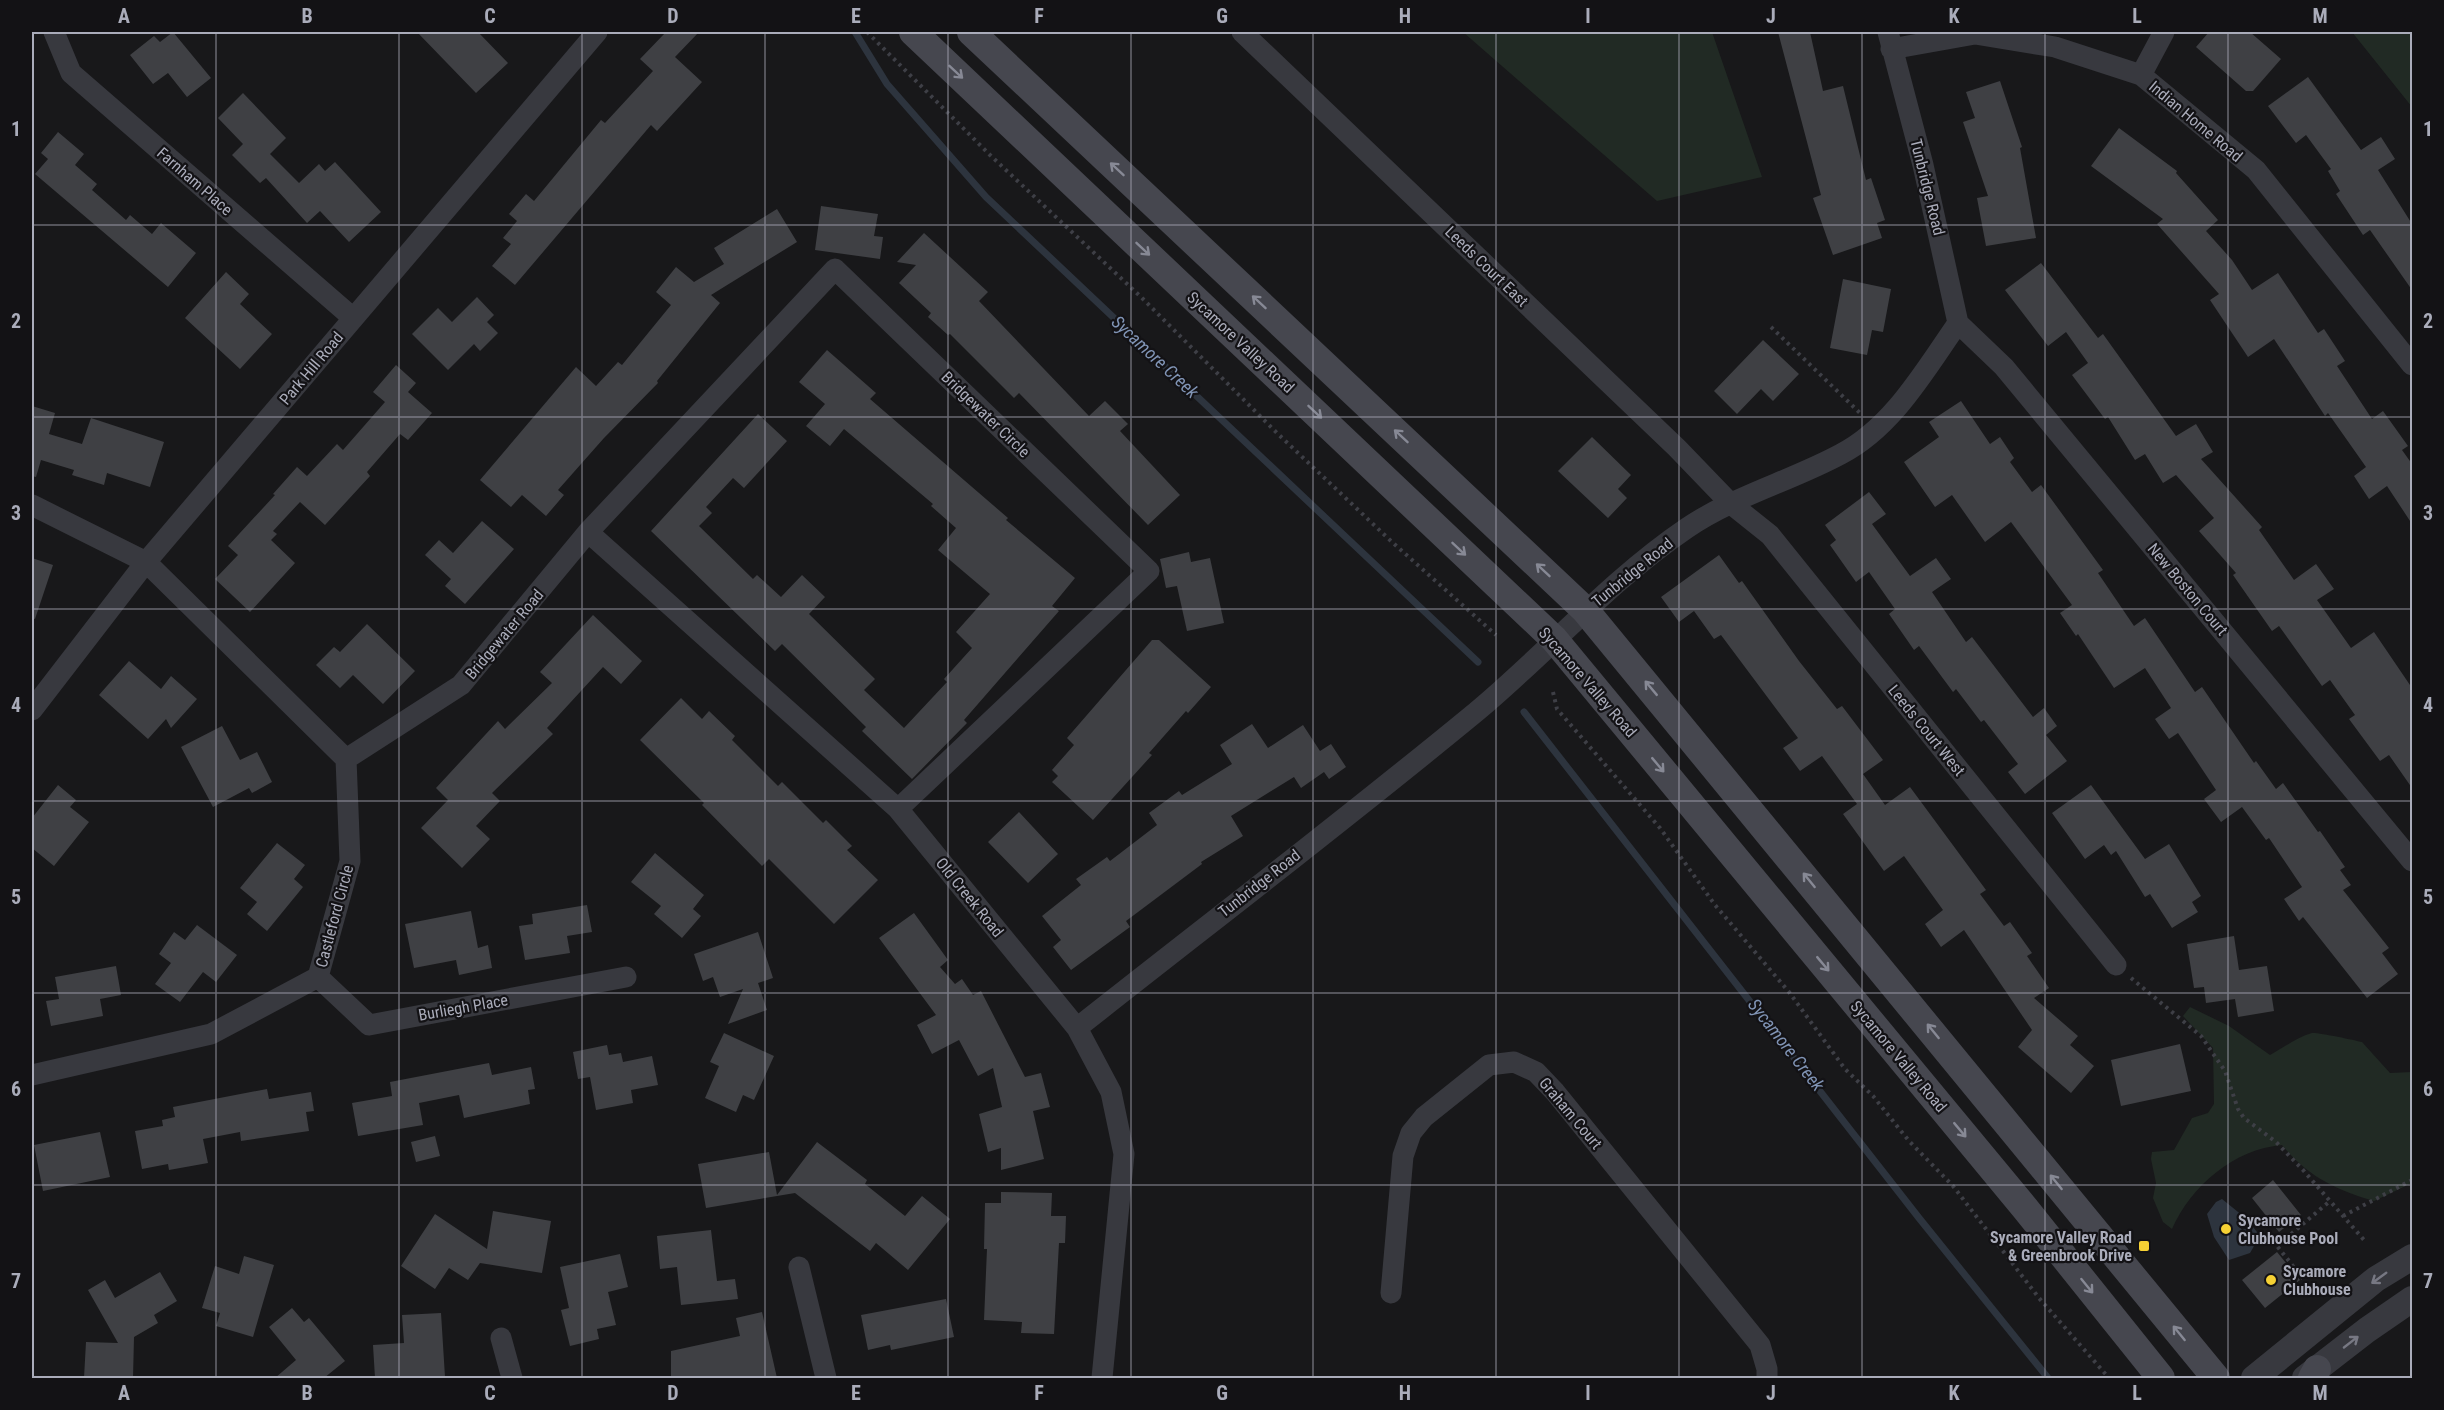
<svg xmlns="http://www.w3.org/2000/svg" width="2444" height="1410" font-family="'Roboto Condensed',sans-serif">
<rect width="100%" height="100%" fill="#18181a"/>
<path fill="#212a24" d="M1463 32H1712L1762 177 1657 201Z
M2352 32H2412V107Z
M2190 1007 2229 1026 2270 1055C2283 1048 2297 1037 2312 1033 2317 1032 2354 1040 2362 1042L2390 1073 2412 1072V1183L2374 1201C2336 1190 2307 1176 2282 1145 2234 1149 2191 1186 2172 1229L2163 1222 2153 1198 2156 1183 2151 1159 2152 1152 2174 1150 2192 1118 2208 1113 2214 1104 2213 1048 2183 1016Z"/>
<path fill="#2d343e" d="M2222 1199 2243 1216 2239 1226 2242 1230 2253 1227 2260 1236 2250 1253 2229 1260 2214 1237 2207 1214 2216 1202Z"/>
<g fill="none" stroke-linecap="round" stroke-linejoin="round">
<path stroke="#2d343e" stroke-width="7" d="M855 32 887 84 986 197 1478 662
M1524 712 1919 1218 2048 1378"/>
</g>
<path fill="#3f4044" d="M173 32 211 78 187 97 168 73 153 84 130 55 154 36 160 42Z
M417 32H478L508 63 476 93Z
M666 32H699L675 57 702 82 657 131 651 125 515 285 492 266 511 244 503 238 517 221 509 214 526 194 534 201 601 120 605 123 653 71 640 59Z
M1778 32H1810L1823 91 1843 86 1866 180 1871 178 1885 220 1877 223 1882 238 1833 255 1813 198 1821 195Z
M2209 32H2250L2281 59 2253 91H2246L2196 47Z
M2308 77 2361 150 2381 137 2395 159 2378 170 2412 224V290L2370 230 2363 235 2336 194 2340 191 2328 171 2331 169 2306 135 2296 143 2268 106Z
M2000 81 2022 147 2020 148 2036 238 1986 246 1977 198 1988 196 1963 122 1975 118 1966 92Z
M243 93 286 138 270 154 299 183 319 164 325 171 335 162 381 212 349 242 320 211 307 223 266 178 260 183 232 155 243 144 218 118Z
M2119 128 2177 171 2176 173 2218 220 2206 231 2232 260 2252 290 2278 273 2318 333 2324 329 2345 361 2337 366 2372 419 2383 411 2408 446 2402 450 2412 464V524L2387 486 2369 499 2354 476 2366 467 2328 413 2325 416 2274 339 2248 357 2210 300 2219 294 2157 224 2163 219 2091 166Z
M58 132 84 154 75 165 97 184 92 190 126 220 130 215 152 234 161 223 196 253 168 287 35 174 48 159 41 153Z
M821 206 878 214 874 236 883 237 880 259 815 250Z
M777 209 797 242 711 295 720 303 657 381 658 383 604 438 558 490 564 495 546 516 522 495 511 507 480 480 576 367 596 386 618 362 622 365 671 305 656 292 676 267 694 282 724 264 714 248Z
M924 233 988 292 979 301 1089 416 1105 401 1128 424 1120 431 1180 495 1148 525 1019 393 1014 398 950 334 948 335 928 317 931 313 899 283 916 265 897 262Z
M2041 263 2098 338 2103 334 2176 436 2196 424 2213 452 2201 459 2262 527 2259 530 2294 580 2316 564 2334 589 2317 600 2351 648 2374 632 2412 688V788L2389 755 2380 761 2349 719 2355 715 2330 680 2322 686 2279 626 2272 631 2233 575 2236 573 2199 531 2214 518 2176 475 2163 483 2145 454 2135 460 2108 417 2105 419 2072 375 2088 363 2066 332 2048 346 2005 290Z
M226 272 249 294 240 304 272 334 240 369 185 318Z
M1843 279 1891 289 1883 332 1872 330 1867 355 1830 348Z
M477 297 494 315 487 322 498 333 480 351 474 344 448 370 412 334 438 308 452 322Z
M1763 340 1799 374 1773 401 1761 389 1737 414 1714 391Z
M827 350 876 393 870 399 1008 518 1006 520 1075 578 1052 606 1059 611 964 720 967 723 912 779 862 731 866 727 782 644 775 651 651 531 758 414 787 441 744 488 733 478 706 507 712 513 699 526 753 579 757 575 781 597 802 575 825 597 809 614 875 679 864 690 904 728 947 682 944 679 972 648 956 632 990 594 938 550 956 528 931 506 933 504 844 429 830 446 806 426 825 404 799 382Z
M396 365 416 383 408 392 432 413 408 440 400 434 367 472 370 476 325 525 300 502 273 531 277 534 271 540 295 563 250 612 215 579 238 555 228 546 275 495 273 494 297 467 307 476 337 444 343 450 385 402 373 392Z
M1961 401 1990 444 2000 437 2014 458 2010 462 2032 492 2041 485 2103 570 2098 573 2134 626 2145 618 2195 692 2202 687 2254 763 2256 761 2276 789 2283 783 2318 832 2320 831 2345 867 2340 870 2351 885 2343 890 2389 948 2382 953 2398 974 2367 998 2303 917 2299 921 2284 899 2302 887 2269 838 2266 840 2242 807 2221 822 2204 799 2216 790 2178 733 2169 739 2155 719 2171 708 2145 668 2114 688 2078 634 2076 636 2060 613 2072 605 2011 522 1985 542 1952 495 1935 507 1904 462 1939 437 1929 422Z
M32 406 55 413 49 434 82 444 91 418 164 442 150 487 107 473 104 485 72 475 74 470 41 460 36 477 32 476Z
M1592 437 1631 475 1618 489 1627 498 1608 518 1558 471Z
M1869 492 1886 514 1872 524 1910 576 1936 558 1951 579 1932 592 1966 642 1972 637 2033 717 2044 708 2057 726 2046 735 2067 761 2025 794 2008 772 2018 764 1984 720 1981 722 1956 689 1953 692 1919 646 1914 650 1889 614 1895 609 1869 572 1856 582 1830 545 1836 540 1825 525Z
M482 521 514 549 465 604 445 586 451 579 425 555 439 540 453 553Z
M1189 552 1191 562 1210 558 1224 623 1187 631 1177 586 1166 588 1160 559Z
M1719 555 1739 583 1742 581 1799 661 1837 709 1842 706 1883 760 1863 774 1885 805 1910 787 1986 890 1980 894 2004 926 2010 922 2032 953 2027 956 2049 988 2034 998 2078 1036 2070 1045 2094 1066 2071 1093 2018 1047 2032 1030 1964 930 1941 947 1925 924 1943 910 1904 856 1884 871 1843 814 1857 804 1822 756 1800 771 1783 748 1798 738 1721 635 1714 639 1694 611 1679 622 1661 597Z
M32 558 53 565 35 619 32 618Z
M593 615 642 661 621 684 603 667 547 728 553 734 492 793 500 801 476 826 490 839 462 868 421 828 448 800 436 788 498 721 505 729 552 683 540 672Z
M367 624 415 671 383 704 353 675 340 688 316 665 334 647 340 652Z
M1152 640H1159L1211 687 1188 713 1186 711 1149 753 1152 755 1093 820 1052 782 1058 776 1052 770 1074 745 1067 738Z
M129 661 161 689 171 676 197 699 171 728 166 719 148 739 99 695Z
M681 698 702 719 709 711 735 736 732 740 778 786 782 782 823 823 826 820 852 846 847 850 878 880 834 924 769 859 762 866 702 805 704 803 640 740Z
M1252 724 1268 748 1303 725 1320 751 1331 744 1346 767 1329 779 1324 772 1301 788 1294 777 1231 816 1243 836 1201 862 1202 864 1126 921 1130 927 1071 970 1053 947 1061 940 1042 916 1081 885 1076 879 1107 857 1110 861 1157 825 1149 813 1179 791 1182 795 1232 764 1220 745Z
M222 726 240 760 257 752 272 782 252 793 249 788 213 807 181 747Z
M58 785 76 800 70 807 89 822 54 866 32 848V818Z
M2091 785 2145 859 2169 844 2201 896 2192 902 2198 912 2172 928 2150 894 2145 897 2116 851 2111 855 2104 845 2085 859 2052 813Z
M1019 812 1058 854 1028 883 988 842Z
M277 843 305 865 294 879 303 887 267 931 247 914 257 902 240 888Z
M655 853 704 895 693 909 701 916 682 938 654 914 661 906 631 882Z
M587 905 592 932 567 936 570 953 525 960 519 926 533 924 532 914Z
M471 911 478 948 488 945 492 968 459 975 456 960 414 968 405 924Z
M914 913 948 960 940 967 955 984 962 979 973 995 981 991 1025 1077 1041 1073 1050 1107 1033 1111 1044 1159 1001 1170V1148L988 1152 979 1114 1002 1107 993 1068 978 1076 959 1040 932 1054 917 1025 936 1015 879 938Z
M197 925 237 955 216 982 203 972 180 1002 155 984 171 963 159 954 174 932 185 940Z
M758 932 773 978 758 983 767 1010 728 1024 743 989 720 997 713 977 703 981 694 954Z
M2234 936 2239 970 2267 966 2274 1011 2238 1017 2235 999 2206 1003 2204 987 2194 988 2187 944Z
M116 966 121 995 100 999 103 1016 51 1026 46 1001 59 999 55 977Z
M724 1033 774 1056 754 1100 743 1095 736 1112 705 1098 719 1066 710 1062Z
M2180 1044 2191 1091 2121 1106 2111 1060Z
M607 1045 609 1055 621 1053 623 1062 652 1056 658 1085 631 1090 633 1103 596 1110 590 1077 578 1079 573 1052Z
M489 1063 492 1075 531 1067 535 1089 528 1090 530 1104 464 1118 459 1095 419 1103 423 1125 358 1136 352 1103 392 1096 390 1082Z
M267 1089 269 1099 311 1092 314 1111 306 1112 309 1131 241 1141 240 1132 203 1139 208 1163 169 1170 168 1164 142 1169 135 1131 163 1126 162 1120 175 1117 173 1107Z
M100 1132 110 1177 43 1191 34 1145Z
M435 1136 440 1156 416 1162 411 1142Z
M817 1142 867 1180 865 1184 905 1216 922 1196 950 1219 908 1270 876 1243 870 1251 795 1193 706 1208 698 1164 769 1152 777 1195Z
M2273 1180 2301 1215 2279 1232 2252 1198Z
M1001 1192 1052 1193 1051 1216H1066L1065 1243H1059L1054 1334 1021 1333 1022 1322 984 1320 987 1249H984L985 1203H1001Z
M493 1211 551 1221 542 1273 480 1263 468 1280 449 1268 435 1289 401 1266 435 1214 487 1249Z
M711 1230 717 1281 735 1279 738 1299 681 1305 677 1267 660 1269 657 1236Z
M2277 1252 2300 1280 2265 1308 2242 1280Z
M620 1254 628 1287 608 1292 616 1325 597 1329 599 1339 570 1346 561 1310 569 1308 560 1267Z
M244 1256 274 1265 253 1337 216 1326 220 1313 202 1308 215 1266 239 1274Z
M160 1272 177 1301 154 1315 158 1323 134 1337 133 1378H84L86 1342 118 1343 88 1290 105 1280 115 1298Z
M946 1299 954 1337 891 1350 890 1345 868 1350 861 1315Z
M292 1308 304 1322 309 1318 345 1361 324 1378H275L296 1360 269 1327Z
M762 1312 777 1378H671V1351L740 1336 736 1318Z
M441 1313 445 1377 375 1378 373 1345 404 1343 402 1315Z"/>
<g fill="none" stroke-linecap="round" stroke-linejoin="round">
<path stroke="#3e3f46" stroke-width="4" stroke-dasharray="3 4.5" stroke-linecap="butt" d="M867 32 990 155 1141 297 1278 434 1392 542 1496 635
M1771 327 1861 414
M1553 692 1557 709 1660 828 1715 905 1789 992 1845 1069 1873 1096 1909 1141 1953 1186 2039 1298 2109 1378
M2131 978 2201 1036 2225 1071 2238 1109 2244 1118 2276 1142 2303 1170 2364 1240
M2343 1216 2412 1180
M2317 1296 2277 1246 2330 1201"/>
<path stroke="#38393f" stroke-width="21" d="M54 32 71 73 353 318
M1242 32 1677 448 1730 503 1770 535 2116 965
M1891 49 1975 34 2055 47 2141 75 2256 170 2412 365
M2141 75 2164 32
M1958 323 2004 367 2412 861
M32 505 146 562 346 759 350 861 318 977 211 1034 32 1075
M588 532 898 809 1077 1028 1111 1092 1124 1154 1102 1378
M32 710 146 562 597 32
M346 759 461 685 588 532 835 269 1149 571 898 809
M318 977 369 1025 626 977
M1077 1028C1210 923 1345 820 1476 712 1547 653 1609 581 1687 528 1734 496 1791 481 1841 454 1893 427 1925 370 1958 323L1923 165 1888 32
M799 1267 826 1378
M1391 1293 1403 1156 1411 1133 1424 1117 1489 1065 1514 1062 1536 1072 1555 1092 1760 1345 1767 1369V1378
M501 1338 512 1378"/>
<path stroke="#38393f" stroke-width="26" d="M2254 1378 2376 1279 2412 1257
M2305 1378 2367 1330 2412 1299"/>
<path stroke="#46474f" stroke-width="28" d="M913 32 1554 639 2024 1207 2161 1378
M971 32 1585 610 2216 1378
M2312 1378 2317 1369"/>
</g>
<defs><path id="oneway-shaft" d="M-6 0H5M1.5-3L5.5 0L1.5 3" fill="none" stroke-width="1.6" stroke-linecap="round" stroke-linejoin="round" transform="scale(1.5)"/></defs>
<g stroke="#878995">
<use href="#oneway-shaft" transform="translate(956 72) rotate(43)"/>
<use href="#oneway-shaft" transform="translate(1117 169) rotate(-137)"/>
<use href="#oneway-shaft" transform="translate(1143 249) rotate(43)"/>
<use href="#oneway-shaft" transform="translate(1259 302) rotate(-137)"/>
<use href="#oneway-shaft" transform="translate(1315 412) rotate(43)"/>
<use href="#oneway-shaft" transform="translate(1401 436) rotate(-137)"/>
<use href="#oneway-shaft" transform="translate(1459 549) rotate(43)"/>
<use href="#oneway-shaft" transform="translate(1543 570) rotate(-137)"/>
<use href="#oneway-shaft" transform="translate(1651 688) rotate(-130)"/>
<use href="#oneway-shaft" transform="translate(1658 765) rotate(50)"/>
<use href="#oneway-shaft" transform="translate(1809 880) rotate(-129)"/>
<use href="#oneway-shaft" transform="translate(1823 964) rotate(50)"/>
<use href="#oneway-shaft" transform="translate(1933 1031) rotate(-129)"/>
<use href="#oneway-shaft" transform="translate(1960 1130) rotate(50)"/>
<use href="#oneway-shaft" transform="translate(2056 1182) rotate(-129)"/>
<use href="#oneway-shaft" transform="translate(2087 1286) rotate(51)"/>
<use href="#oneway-shaft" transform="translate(2179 1333) rotate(-129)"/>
</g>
<g stroke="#777883">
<use href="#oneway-shaft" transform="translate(2379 1278) rotate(144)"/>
<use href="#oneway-shaft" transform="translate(2351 1342) rotate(-38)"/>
</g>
<path fill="none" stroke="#aaacba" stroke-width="1.5" stroke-opacity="0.55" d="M216 32V1378M399 32V1378M582 32V1378M765 32V1378M948 32V1378M1131 32V1378M1313 32V1378M1496 32V1378M1679 32V1378M1862 32V1378M2045 32V1378M2228 32V1378M32 225H2412M32 417H2412M32 609H2412M32 801H2412M32 993H2412M32 1185H2412"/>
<g fill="#f6d134" stroke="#131215" stroke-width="2">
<circle cx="2226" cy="1229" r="6"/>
<rect x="2138" y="1240" width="12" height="12" rx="3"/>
<circle cx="2271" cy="1280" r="6"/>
</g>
<g text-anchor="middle" stroke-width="4.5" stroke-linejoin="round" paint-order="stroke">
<g font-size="16" fill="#aaacba" stroke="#131215">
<text transform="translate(2196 121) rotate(40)" y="6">Indian Home Road</text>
<text transform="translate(195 181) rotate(41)" y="6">Farnham Place</text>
<text transform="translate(1928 187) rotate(76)" y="6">Tunbridge Road</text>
<text transform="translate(1487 266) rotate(44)" y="6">Leeds Court East</text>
<text transform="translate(1241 342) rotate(43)" y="6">Sycamore Valley Road</text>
<text transform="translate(311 368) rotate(-50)" y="6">Park Hill Road</text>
<text transform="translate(986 414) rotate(44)" y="6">Bridgewater Circle</text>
<text transform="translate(1632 572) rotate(-39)" y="6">Tunbridge Road</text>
<text transform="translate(2188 589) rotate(50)" y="6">New Boston Court</text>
<text transform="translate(504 634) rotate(-50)" y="6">Bridgewater Road</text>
<text transform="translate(1588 682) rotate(49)" y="6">Sycamore Valley Road</text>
<text transform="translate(1927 730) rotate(51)" y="6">Leeds Court West</text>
<text transform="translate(1259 883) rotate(-38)" y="6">Tunbridge Road</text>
<text transform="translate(970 897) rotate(51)" y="6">Old Creek Road</text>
<text transform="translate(334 916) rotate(-75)" y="6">Castleford Circle</text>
<text transform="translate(463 1007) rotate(-10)" y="6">Burliegh Place</text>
<text transform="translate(1899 1056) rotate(50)" y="6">Sycamore Valley Road</text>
<text transform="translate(1571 1113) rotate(50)" y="6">Graham Court</text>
</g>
<g font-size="16" font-weight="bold" fill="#aaacba" stroke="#131215" text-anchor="start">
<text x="2238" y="1226">Sycamore<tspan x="2238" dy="18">Clubhouse Pool</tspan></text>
<text x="2132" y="1243" text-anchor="end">Sycamore Valley Road<tspan x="2132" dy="18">&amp; Greenbrook Drive</tspan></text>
<text x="2283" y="1277">Sycamore<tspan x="2283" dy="18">Clubhouse</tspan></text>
</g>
<g font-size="18" font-style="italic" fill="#8094b5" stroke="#131215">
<text transform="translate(1155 357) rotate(43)" y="6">Sycamore Creek</text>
<text transform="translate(1786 1045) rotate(52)" y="6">Sycamore Creek</text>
</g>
</g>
<rect width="2444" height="1410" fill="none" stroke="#131215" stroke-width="66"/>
<rect x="33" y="33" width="2378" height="1344" fill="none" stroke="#aaacba" stroke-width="2"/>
<g font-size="20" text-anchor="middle" font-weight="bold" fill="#aaacba">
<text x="124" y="23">A</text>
<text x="307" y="23">B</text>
<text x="490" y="23">C</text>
<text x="673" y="23">D</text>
<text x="856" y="23">E</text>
<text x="1039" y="23">F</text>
<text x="1222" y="23">G</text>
<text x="1405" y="23">H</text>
<text x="1588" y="23">I</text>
<text x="1771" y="23">J</text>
<text x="1954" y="23">K</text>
<text x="2137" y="23">L</text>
<text x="2320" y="23">M</text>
<text x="16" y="136">1</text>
<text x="2428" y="136">1</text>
<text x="16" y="328">2</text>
<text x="2428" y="328">2</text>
<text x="16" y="520">3</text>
<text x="2428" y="520">3</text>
<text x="16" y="712">4</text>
<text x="2428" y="712">4</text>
<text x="16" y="904">5</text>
<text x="2428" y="904">5</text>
<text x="16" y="1096">6</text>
<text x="2428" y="1096">6</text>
<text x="16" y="1288">7</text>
<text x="2428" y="1288">7</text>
<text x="124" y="1400">A</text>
<text x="307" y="1400">B</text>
<text x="490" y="1400">C</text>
<text x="673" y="1400">D</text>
<text x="856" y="1400">E</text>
<text x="1039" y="1400">F</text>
<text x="1222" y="1400">G</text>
<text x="1405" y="1400">H</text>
<text x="1588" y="1400">I</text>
<text x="1771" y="1400">J</text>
<text x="1954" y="1400">K</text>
<text x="2137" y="1400">L</text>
<text x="2320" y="1400">M</text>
</g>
</svg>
